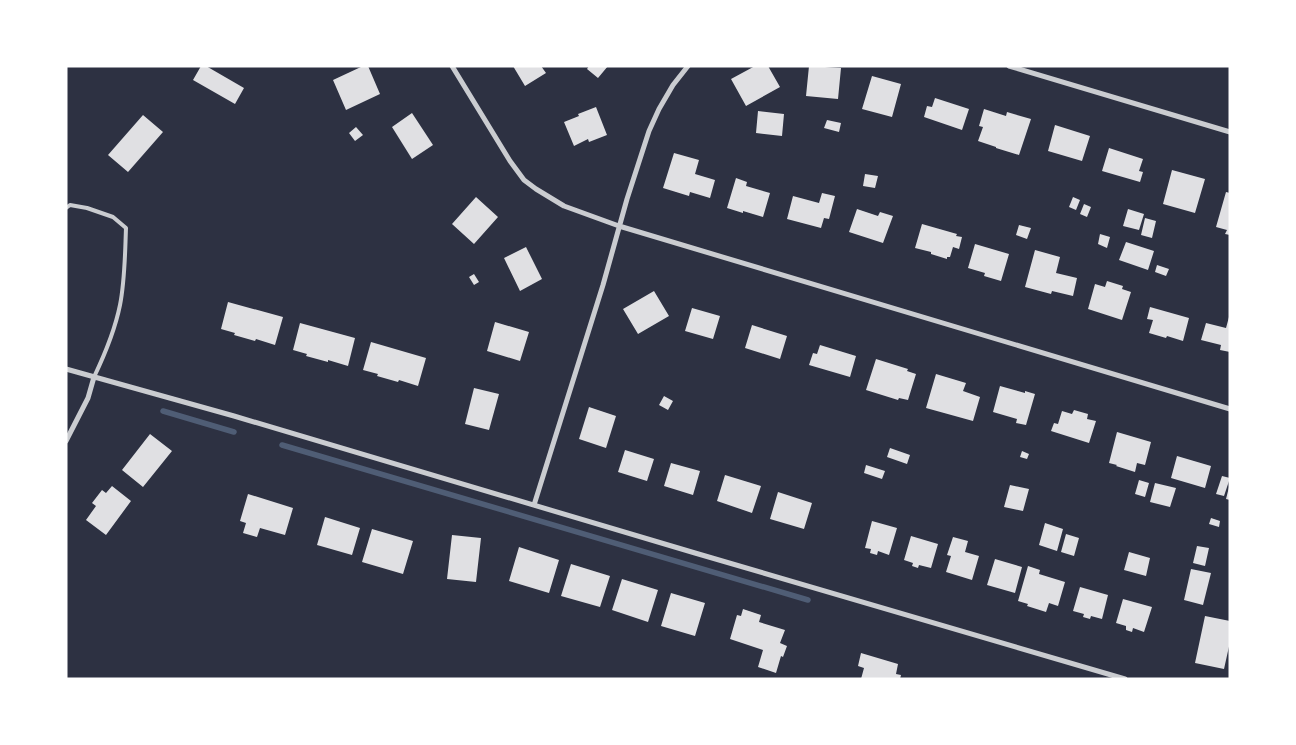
<svg xmlns="http://www.w3.org/2000/svg" width="1296" height="745" font-family="'Roboto Condensed',sans-serif">
<rect width="100%" height="100%" fill="#2d3142"/>
<g fill="none" stroke-linecap="round" stroke-linejoin="round">
<path stroke="#4f5d75" stroke-width="5.5" d="M163 411 234 432
M282 445 808 600"/>
</g>
<path fill="#e0e0e3" d="M201 66H206L244 88 235 104 193 80Z
M363 66H368L380 94 346 110 333 80Z
M513 66H541L546 73 525 86Z
M589 66H608L598 78 587 69Z
M755 66H768L780 87 746 106 731 79Z
M809 66 841 68 838 99 806 96Z
M872 76 901 84 892 117 862 109Z
M935 98 969 109 962 130 924 117 927 106 932 107Z
M596 107 607 135 589 142 588 139 574 146 564 122 579 116 578 114Z
M984 109 1006 116 1007 112 1031 119 1019 155 996 148V147L978 141 983 127 979 126Z
M758 111 784 114 782 136 756 133Z
M412 113 433 145 412 159 392 127Z
M143 115 163 132 128 172 108 155Z
M827 120 841 123 839 132 824 128Z
M1055 125 1090 136 1082 161 1048 151Z
M356 127 363 135 355 141 349 133Z
M1109 148 1143 159 1139 171 1143 172 1140 182 1102 171Z
M674 153 699 160 695 174 715 180 710 198 690 192 689 196 663 188Z
M1172 170 1205 179 1195 213 1163 204Z
M865 174 878 176 875 188 863 186Z
M736 178 747 182 746 186 770 193 763 217 743 211V213L727 208Z
M1226 192 1230 193V235L1225 234 1227 230 1216 227Z
M822 193 835 196 829 219 824 218 821 228 787 219 793 196 819 203Z
M476 197 498 217 474 244 452 224Z
M1073 197 1080 200 1076 210 1069 207Z
M1084 204 1091 207 1087 217 1080 214Z
M857 209 878 216 880 212 893 216 883 243 849 232Z
M1128 209 1144 214 1139 230 1123 226Z
M1145 218 1156 221 1152 238 1141 235Z
M922 224 957 234 956 236 962 237 959 249 953 247 950 257H947V259L931 254V252L915 248Z
M1019 225 1031 228 1027 239 1016 235Z
M1100 234 1110 237 1107 248 1098 244Z
M1126 242 1154 251 1148 270 1119 260Z
M975 244 1009 254 1001 281 984 276 985 273 968 268Z
M526 247 542 279 520 291 504 258Z
M1035 250 1060 257 1056 273 1077 278 1073 296 1052 291 1051 294 1025 287Z
M1157 265 1169 269 1166 276 1155 272Z
M474 274 479 282 474 285 469 277Z
M1107 281 1123 286 1122 289 1131 292 1122 320 1088 309 1095 284 1105 287Z
M654 291 669 316 638 334 623 309Z
M228 302 283 317 275 345 256 339 255 341 234 335 235 333 221 329Z
M1150 307 1189 318 1183 341 1167 336 1166 338 1149 333 1153 320 1147 319Z
M692 308 720 316 713 339 685 331Z
M1229 317 1230 352 1220 350 1221 345 1201 340 1206 323 1226 328Z
M495 322 529 332 520 361 487 351Z
M300 323 355 338 348 366 328 360V362L306 356 307 354 293 350Z
M752 325 787 336 780 359 745 348Z
M371 342 426 358 418 386 399 380 398 382 377 376 378 374 363 370Z
M820 345 856 356 850 377 809 365 813 353 817 354Z
M876 359 908 369 907 371 916 374 908 400 899 398 898 400 866 390Z
M936 374 966 383 963 391 980 397 973 421 926 408Z
M1000 386 1025 393V391L1035 394 1026 425 1016 423 1017 419 993 412Z
M474 388 499 394 489 430 465 424Z
M664 396 673 401 668 410 659 405Z
M589 407 616 416 606 448 579 439Z
M1074 410 1088 414 1087 419 1096 421 1089 443 1051 431 1054 423 1058 424 1062 411 1072 414Z
M1117 432 1151 442 1145 465 1137 463 1135 472 1116 466 1117 465 1109 463Z
M150 434 172 451 143 487 122 470Z
M890 448 910 455 907 464 887 457Z
M625 450 654 459 647 481 618 472Z
M1022 451 1029 454 1027 459 1020 457Z
M1177 456 1211 466 1205 488 1171 478Z
M671 463 700 471 693 495 664 486Z
M866 465 885 471 882 479 864 473Z
M725 475 761 486 752 513 717 501Z
M1222 476 1230 478 1224 496 1216 494Z
M1139 480 1149 483 1145 497 1135 494Z
M1155 483 1176 488 1170 507 1150 502Z
M1010 485 1029 489 1023 511 1004 507Z
M112 486 131 501 106 535 86 520 96 506 92 503 102 490 106 493Z
M1229 487H1230V500L1226 499Z
M778 492 812 503 804 529 770 519Z
M248 494 293 508 285 535 260 528 257 537 243 533 246 523 240 521Z
M325 517 360 528 352 555 317 545Z
M1211 518 1220 521 1219 527 1209 524Z
M872 521 897 528 889 555 878 551 877 555 870 553 871 549 865 548Z
M1045 523 1063 529 1057 551 1039 545Z
M372 529 413 541 403 574 362 562Z
M1066 534 1079 538 1074 556 1061 552Z
M452 535 481 538 476 582 447 579Z
M911 536 938 544 931 568 919 565 918 568 912 566 913 563 904 560Z
M953 537 968 541 965 552 979 556 972 580 946 572 951 556 947 555Z
M1197 546 1209 548 1205 566 1193 563Z
M519 547 559 560 549 593 509 581Z
M1129 552 1150 558 1146 576 1124 570Z
M995 559 1022 567 1015 593 987 585Z
M571 564 610 576 600 607 561 596Z
M1028 566 1040 570 1039 574 1065 582 1058 606 1049 603 1046 612 1027 606 1028 604 1018 601Z
M1191 569 1211 573 1203 605 1184 600Z
M622 579 658 590 648 622 612 610Z
M1080 587 1108 595 1102 619 1091 616 1090 619 1083 617 1084 614 1073 611Z
M671 593 705 603 695 636 661 626Z
M1123 599 1152 607 1144 632 1133 628 1132 632 1126 630V626L1116 623Z
M743 609 761 615 759 622 785 630 780 643 787 646 783 657 781 656 776 673 758 667 763 650 730 639 737 615 741 616Z
M1205 616 1230 621V642L1224 669 1195 663Z
M861 653 898 664 896 674 901 675 900 679H861L864 668 858 666Z"/>
<g fill="none" stroke-linecap="round" stroke-linejoin="round">
<path stroke="#caccd0" stroke-width="4" d="M66 208 70 205 87 208 113 217 126 228C125 253 125 280 120 305 115 330 105 354 94 377"/>
<path stroke="#caccd0" stroke-width="5" d="M452 66 510 161 524 180 536 189 564 206 619 226 1230 409
M1009 66 1230 132
M66 369 234 416 695 553 1125 679
M66 441 88 398 94 377
M534 505 603 285 627 199 649 131 659 109 673 85 688 66"/>
</g>
<rect width="1296" height="745" fill="none" stroke="#ffffff" stroke-width="135"/>
</svg>
